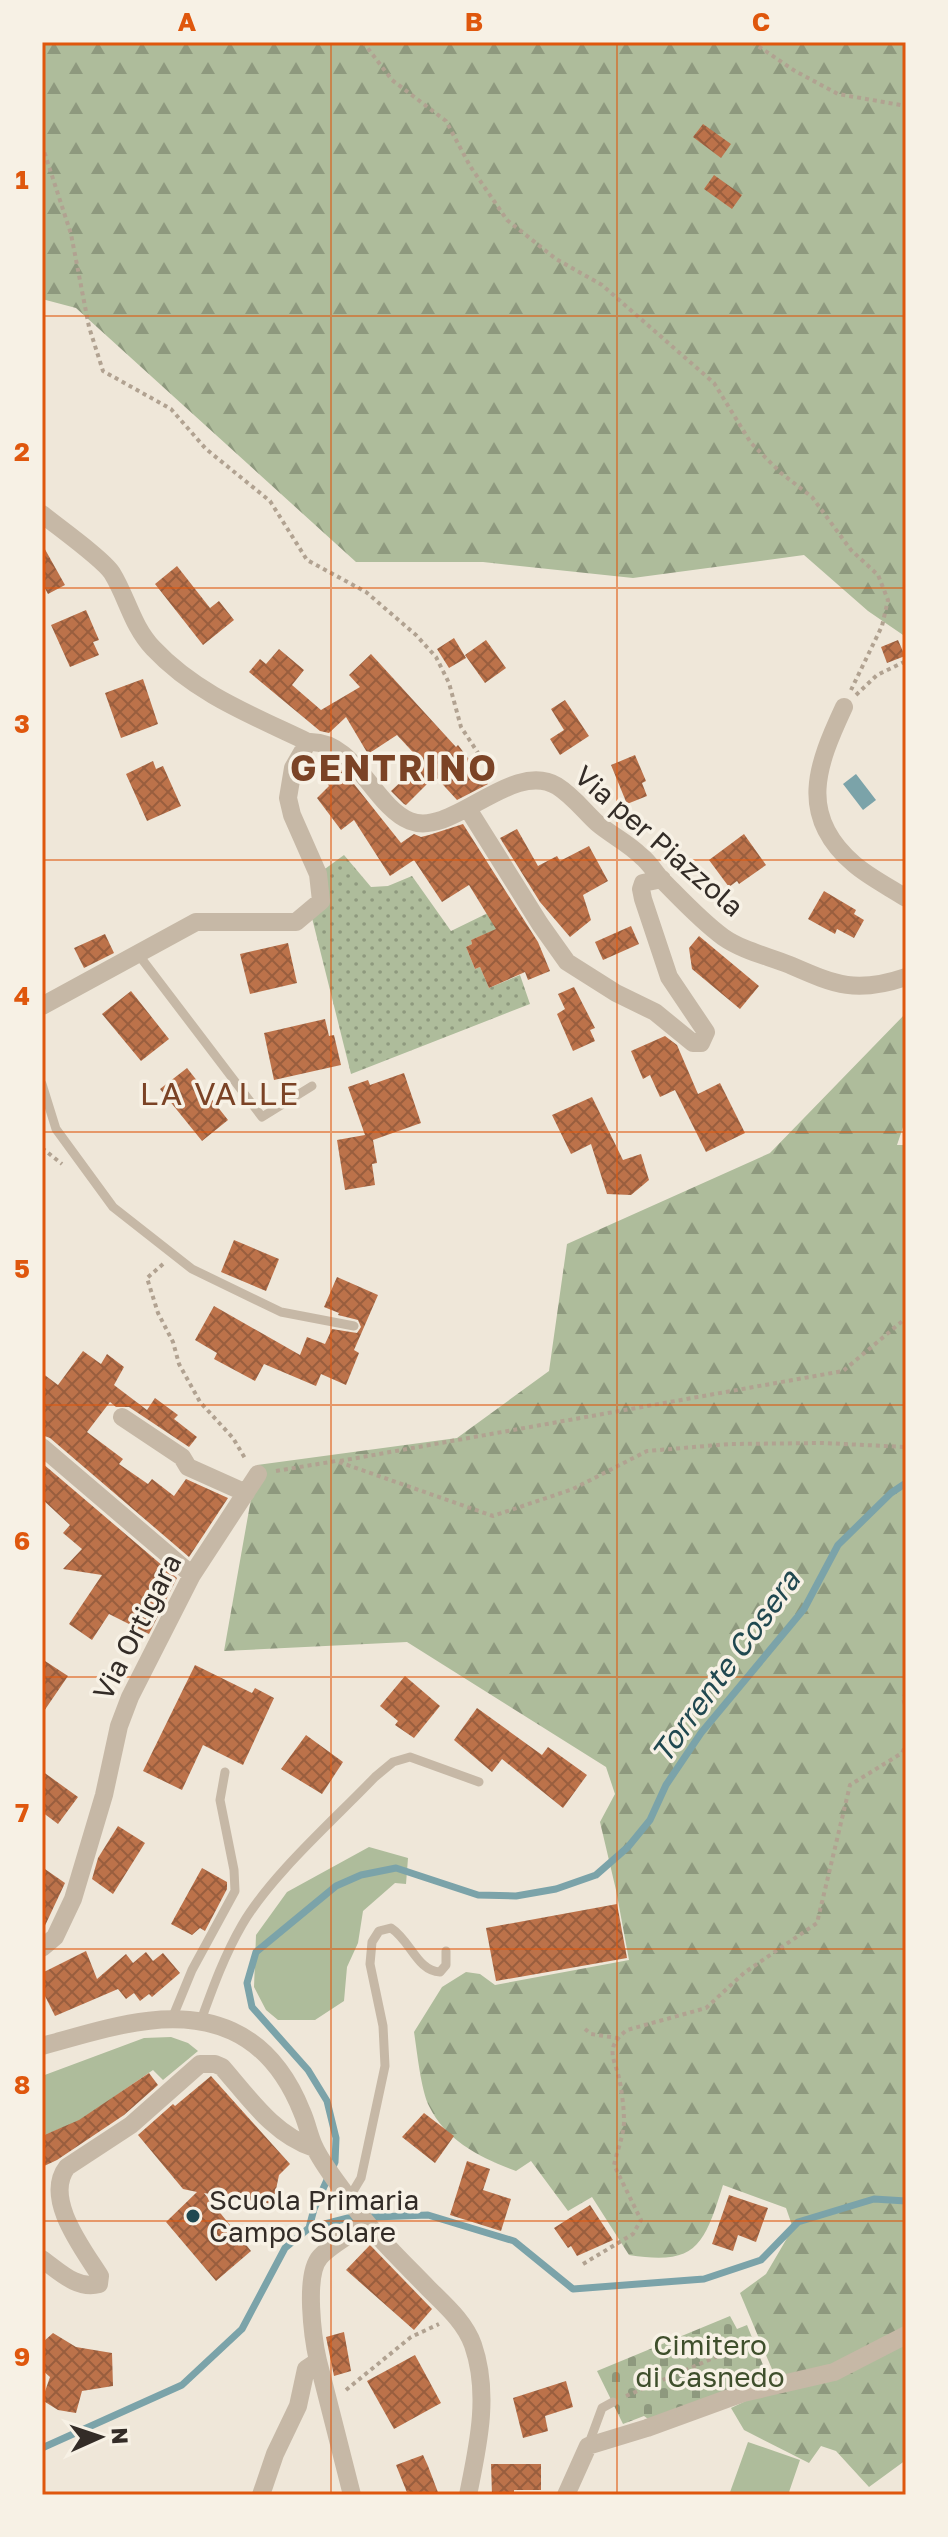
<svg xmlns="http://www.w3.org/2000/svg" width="948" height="2537" font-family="'Golos Text',sans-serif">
<defs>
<pattern id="forest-firs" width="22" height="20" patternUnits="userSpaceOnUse" patternTransform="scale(2)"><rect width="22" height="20" fill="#aebc9b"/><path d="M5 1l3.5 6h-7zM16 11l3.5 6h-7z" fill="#8e997e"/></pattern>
<pattern id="cemetery-stones" width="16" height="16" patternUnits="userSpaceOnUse" patternTransform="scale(2)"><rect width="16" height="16" fill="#aebc9b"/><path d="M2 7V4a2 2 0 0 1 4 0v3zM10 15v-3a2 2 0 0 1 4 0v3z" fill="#8e997e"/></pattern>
<pattern id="garden-dots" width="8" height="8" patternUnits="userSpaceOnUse" patternTransform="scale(2)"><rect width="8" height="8" fill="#aebc9b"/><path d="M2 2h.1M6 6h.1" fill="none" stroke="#8e997e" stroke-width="1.8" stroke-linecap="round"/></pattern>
<pattern id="building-cross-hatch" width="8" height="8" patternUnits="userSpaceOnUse" patternTransform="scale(2)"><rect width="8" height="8" fill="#bc724a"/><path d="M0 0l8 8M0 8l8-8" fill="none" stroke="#995e3e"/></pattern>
</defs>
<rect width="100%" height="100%" fill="#efe7d9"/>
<path fill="#aebc9b" d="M369 1847 408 1858 406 1884 395 1883 363 1911 358 1943 347 1967 344 2001 315 2020H278L266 2010 254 1987 256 1935 287 1892Z
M171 2037 188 2043 198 2051 163 2080 153 2070 79 2121 42 2136V2076L144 2038Z
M748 2442 800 2460 788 2495H729Z"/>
<path fill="url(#forest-firs)" d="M42 42H906V637L868 611 804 555 633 578 483 562H356L76 308 42 299Z
M906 1013V1118L897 1145H906V2460L869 2487 836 2451 821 2446 809 2463 744 2430 731 2408 752 2398 802 2383 774 2374 740 2293 766 2274 793 2228 786 2208 723 2185C704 2245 697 2266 629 2255L592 2197 568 2211 531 2161 516 2171C481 2158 446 2141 429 2106 421 2090 417 2051 414 2032L442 1987 466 1972 480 1974 495 1985 629 1960 616 1890 600 1822 615 1794 606 1767 407 1642 224 1651 257 1465 457 1438 549 1371 567 1244 770 1153Z"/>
<path fill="url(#cemetery-stones)" d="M730 2316 737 2329 747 2325 767 2375 651 2421 644 2416 623 2424 597 2371Z"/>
<path fill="url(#garden-dots)" d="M344 855 371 887 388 886 412 876 451 931 490 912 498 929 471 940 472 944 466 947 475 969 480 967 489 988 520 975 530 1004 351 1074 310 910 318 874Z"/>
<path fill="#7ba3a9" d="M856 774 876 800 863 810 843 784Z"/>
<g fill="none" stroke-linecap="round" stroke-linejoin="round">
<path stroke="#7ba3a9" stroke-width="7" d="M309 2228 314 2209 335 2162 336 2138 327 2101 308 2070 252 2007 247 1983 256 1952 336 1886 361 1875 396 1868 478 1895 516 1896 556 1889 596 1875 628 1847 650 1820 666 1785 701 1733 804 1609 838 1545 891 1493 906 1483
M42 2448 182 2385 242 2329 285 2248 309 2228 348 2218 428 2215 514 2241 573 2289 704 2279 761 2260 798 2222 874 2199 906 2201"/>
</g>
<path fill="url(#building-cross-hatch)" d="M703 124 731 144 721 158 693 137Z
M714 175 742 195 732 209 704 189Z
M42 544 65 585 48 594 42 583Z
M177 566 210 608 219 601 234 620 203 645 155 584Z
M86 610 99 640 93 642 99 655 70 667 51 625Z
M454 638 466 658 449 668 437 649Z
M486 640 506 668 485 683 465 655Z
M898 640 905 656 887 663 881 647Z
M279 649 304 670 292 685 321 710 360 687 349 675 371 654 456 747 458 745 488 784 457 800 435 776 406 805 404 804 391 791 422 762 397 735 368 754 346 717 329 733 320 731 249 672 260 659 266 664Z
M143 679 158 724 121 738 105 693Z
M565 700 589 736 560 755 550 739 564 730 551 709Z
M635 755 646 781 642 783 647 796 627 804 611 765Z
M153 761 156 769 163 766 181 806 147 821 126 774Z
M331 761 346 774 401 843 414 834 421 837 429 835 463 824 538 942 550 971 528 980 525 972 489 988 480 967 475 969 466 947 472 944 471 940 496 929 469 885 442 902 414 860 390 876 354 820 341 830 317 798 329 786 318 771Z
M517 829 538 866 557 856 560 861 589 846 608 881 583 895 591 920 570 937 540 902 500 838Z
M744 834 766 865 739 884 737 881 729 887 709 860Z
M824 891 856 910 854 914 864 920 854 938 837 929 835 934 808 919Z
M631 926 639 944 603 960 595 942Z
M105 934 114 953 84 968 74 948Z
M699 936 759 986 740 1009 692 969 689 948Z
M288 943 297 983 250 994 240 954Z
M574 987 595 1028 590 1030 595 1041 573 1051 557 1014 565 1009 558 994Z
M131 991 169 1039 141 1061 102 1014Z
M325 1019 329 1036 334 1035 341 1065 274 1080 264 1033Z
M665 1036 677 1045 698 1094 720 1083 745 1133 706 1152 675 1090 660 1097 650 1075 643 1079 631 1051Z
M187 1068 228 1120 202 1141 160 1089Z
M404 1073 421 1123 373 1140 377 1163 372 1164 375 1185 345 1190 337 1140 365 1135 348 1087 368 1080 370 1085Z
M592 1097 623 1160 641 1154 649 1180 631 1195 607 1194 591 1144 571 1154 552 1115Z
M234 1240 279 1259 266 1291 221 1272Z
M337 1277 378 1295 354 1350 359 1353 346 1385 321 1374 316 1386 264 1364 255 1381 214 1359 217 1353 195 1340 214 1306 300 1355 307 1337 325 1344 332 1329 357 1333 361 1327 358 1320 338 1315 339 1313 324 1307Z
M83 1351 101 1364 107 1354 124 1367 114 1385 147 1410 155 1398 178 1415 174 1419 197 1437 189 1447 129 1407H116L110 1402 87 1432 123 1459 119 1464 148 1484 152 1479 174 1496 186 1479 228 1498 189 1557 50 1438 42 1435V1373L58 1385Z
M42 1463 177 1578 149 1634 109 1614 92 1640 69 1624 102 1575 63 1569 82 1549 63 1533 70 1525 42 1499Z
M42 1659 68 1676 42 1714Z
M195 1665 252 1693 255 1688 274 1698 243 1765 203 1745 182 1790 143 1771Z
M405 1676 440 1706 414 1738 395 1725 398 1721 380 1706Z
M477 1708 542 1755 548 1747 587 1775 563 1808 502 1759 492 1772 454 1740Z
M306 1735 343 1762 322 1794 281 1769Z
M42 1771 78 1797 58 1824 42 1812Z
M118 1826 145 1843 113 1894 92 1879 98 1858Z
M42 1867 65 1883 42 1932Z
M202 1868 227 1882V1889L205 1931 200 1928 192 1935 171 1924Z
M617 1904 627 1958 496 1981 486 1928Z
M86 1951 97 1979 126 1954 133 1963 146 1952 153 1961 163 1953 180 1973 152 1997 149 1994 140 2001 134 1993 126 1999 118 1989 55 2016 42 1990V1973Z
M149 2073 158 2085 124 2115 57 2160 42 2167V2136L79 2120Z
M211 2076 290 2164 279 2175 273 2204 204 2193 251 2251 216 2281 166 2222 197 2192 183 2189 138 2135 173 2104 175 2106Z
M424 2113 454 2136 435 2163 402 2137Z
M467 2161 490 2169 483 2190 511 2199 501 2231 450 2215Z
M729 2195 768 2208 756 2242 738 2235 733 2251 712 2244Z
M590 2205 613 2240 577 2256 571 2246 568 2248 554 2228Z
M370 2245 432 2309 414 2330 346 2270Z
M344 2332 351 2371 334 2376 326 2337Z
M53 2333 76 2347 112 2353 113 2386 82 2391 76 2413 58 2410 42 2400 50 2377 42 2370V2343Z
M415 2355 441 2403 394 2429 367 2381Z
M566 2381 573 2407 545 2416 548 2431 523 2438 513 2398Z
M423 2455 428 2466 439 2495H408L396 2465Z
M491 2464H541V2490H514V2495H492Z"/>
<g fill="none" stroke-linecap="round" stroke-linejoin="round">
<path stroke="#b1a291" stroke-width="4" stroke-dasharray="4 4" stroke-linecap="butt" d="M363 42 392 80 446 121 470 166 507 220 556 259 602 285 714 383 751 443 781 473 812 497 851 550 878 575 888 600 882 626 851 690
M752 42 795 71 838 94 906 106
M42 145 71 234 89 327 103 371 171 409 206 449 270 501 307 560 366 592 416 635 436 657 449 683 461 727 482 759 496 773
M856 695 877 675 906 661
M42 1148 62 1164
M163 1264 147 1278 158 1313 173 1342 179 1364 200 1402 233 1438 246 1460
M340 1461 843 1371 906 1318
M276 1471 336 1461 493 1516 573 1489 647 1451 730 1444 823 1443 906 1447
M906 1693 903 1698 906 1709
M585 2029 591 2034 617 2038
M583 2264 633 2234 641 2220 614 2165C617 2151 624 2135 624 2121 624 2108 622 2094 620 2082 615 2058 603 2049 627 2030L706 2008 744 1973 817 1923 850 1785 902 1753 906 1745
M346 2390 411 2337 439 2324
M626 2396 734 2349"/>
<path stroke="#c6b8a6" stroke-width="9" d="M138 954 262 1117 312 1086
M42 1084 56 1129 113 1207 192 1269 281 1312 354 1326
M171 2021 192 1970 235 1891 234 1870 220 1800 225 1772
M200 2023C212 1990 224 1956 242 1925 271 1875 334 1820 375 1777L393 1762 410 1757 479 1782
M349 2198 361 2178 385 2066 383 2026 370 1964 372 1942 379 1931 391 1928C411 1941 417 1971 440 1972L446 1965V1951
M588 2446 602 2408 613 2402"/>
<path stroke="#c6b8a6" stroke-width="18" d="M42 514C58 527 103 559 112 573 127 597 132 626 153 648 196 694 252 715 308 742 355 739 373 806 410 821 452 838 512 759 557 786 573 796 584 811 597 823 611 835 628 843 641 856 649 862 654 871 661 879 680 898 701 921 723 937 743 951 768 956 790 965 836 985 856 994 906 977
M844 707C817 765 797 815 854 864 869 877 889 887 906 898
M468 809 540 924 567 962 616 993 655 1012 693 1043H701L706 1032 669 977 643 899 641 889 643 883 662 879
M42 1006 196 922H296L321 901 318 874 292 815 288 798 293 768 308 742
M122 1417 182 1457 188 1467 246 1493
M42 1447 192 1575
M42 1948 55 1937 73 1899 104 1795 119 1726 130 1697 192 1575 258 1474
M42 2046C102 2030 172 2004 232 2031 267 2047 288 2077 302 2112 307 2123 309 2135 314 2146 323 2166 339 2184 351 2202 373 2234 401 2260 428 2288 445 2305 465 2322 473 2345 490 2394 478 2446 468 2495
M42 2259C59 2271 77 2290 99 2284L100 2276C83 2249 43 2198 67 2167L131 2125 200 2064H215L222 2067C249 2098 274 2135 314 2148
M318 2361 352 2495
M261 2495 275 2454 298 2406 306 2369 318 2361C313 2339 304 2275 320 2257 332 2244 352 2234 366 2224
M566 2495 588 2446 647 2428 743 2393 834 2372 906 2335"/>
</g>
<path fill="none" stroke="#df570d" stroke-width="2" stroke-opacity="0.55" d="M331 42V2495M617 42V2495M42 316H906M42 588H906M42 860H906M42 1132H906M42 1405H906M42 1677H906M42 1949H906M42 2221H906"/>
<circle fill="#204850" stroke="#f7f1e5" stroke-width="3" cx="193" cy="2216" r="8"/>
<g text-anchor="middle" stroke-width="7" stroke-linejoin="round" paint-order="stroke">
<g font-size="28" fill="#332c27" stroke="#f7f1e5">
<text transform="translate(659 841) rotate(41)" y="10">Via per Piazzola</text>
<text transform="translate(137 1627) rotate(-63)" y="10">Via Ortigara</text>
</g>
<g font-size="28" fill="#332c27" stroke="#f7f1e5" text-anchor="start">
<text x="209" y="2210">Scuola Primaria<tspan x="209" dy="32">Campo Solare</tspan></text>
</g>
<g font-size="28" fill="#3f4f2c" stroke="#f7f1e5">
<text x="710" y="2355">Cimitero<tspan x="710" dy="32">di Casnedo</tspan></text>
</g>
<g font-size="30" font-style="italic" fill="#204850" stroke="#f7f1e5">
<text transform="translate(726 1667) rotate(-54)" y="10">Torrente Cosera</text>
</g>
<g font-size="32" letter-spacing="2" fill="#7b4326" stroke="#f7f1e5">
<text x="220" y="1105">LA VALLE</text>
</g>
<g font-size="36" font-weight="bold" letter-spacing="2" fill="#7b4326" stroke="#f7f1e5">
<text x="394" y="781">GENTRINO</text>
</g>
</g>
<rect width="948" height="2537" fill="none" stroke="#f7f1e5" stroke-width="88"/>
<g transform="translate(100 2437) rotate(87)" stroke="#f7f1e5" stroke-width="6" paint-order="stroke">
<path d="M0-6L14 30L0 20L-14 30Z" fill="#332c27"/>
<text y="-12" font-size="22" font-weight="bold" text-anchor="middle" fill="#332c27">N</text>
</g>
<rect x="44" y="44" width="860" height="2449" fill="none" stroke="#df570d" stroke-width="3"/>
<g font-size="26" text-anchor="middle" font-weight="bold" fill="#df570d">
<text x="187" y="31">A</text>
<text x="474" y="31">B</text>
<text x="761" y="31">C</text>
<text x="22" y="189">1</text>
<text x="22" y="461">2</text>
<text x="22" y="733">3</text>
<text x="22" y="1005">4</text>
<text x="22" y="1278">5</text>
<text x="22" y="1550">6</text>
<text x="22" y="1822">7</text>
<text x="22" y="2094">8</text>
<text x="22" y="2366">9</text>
</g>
</svg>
